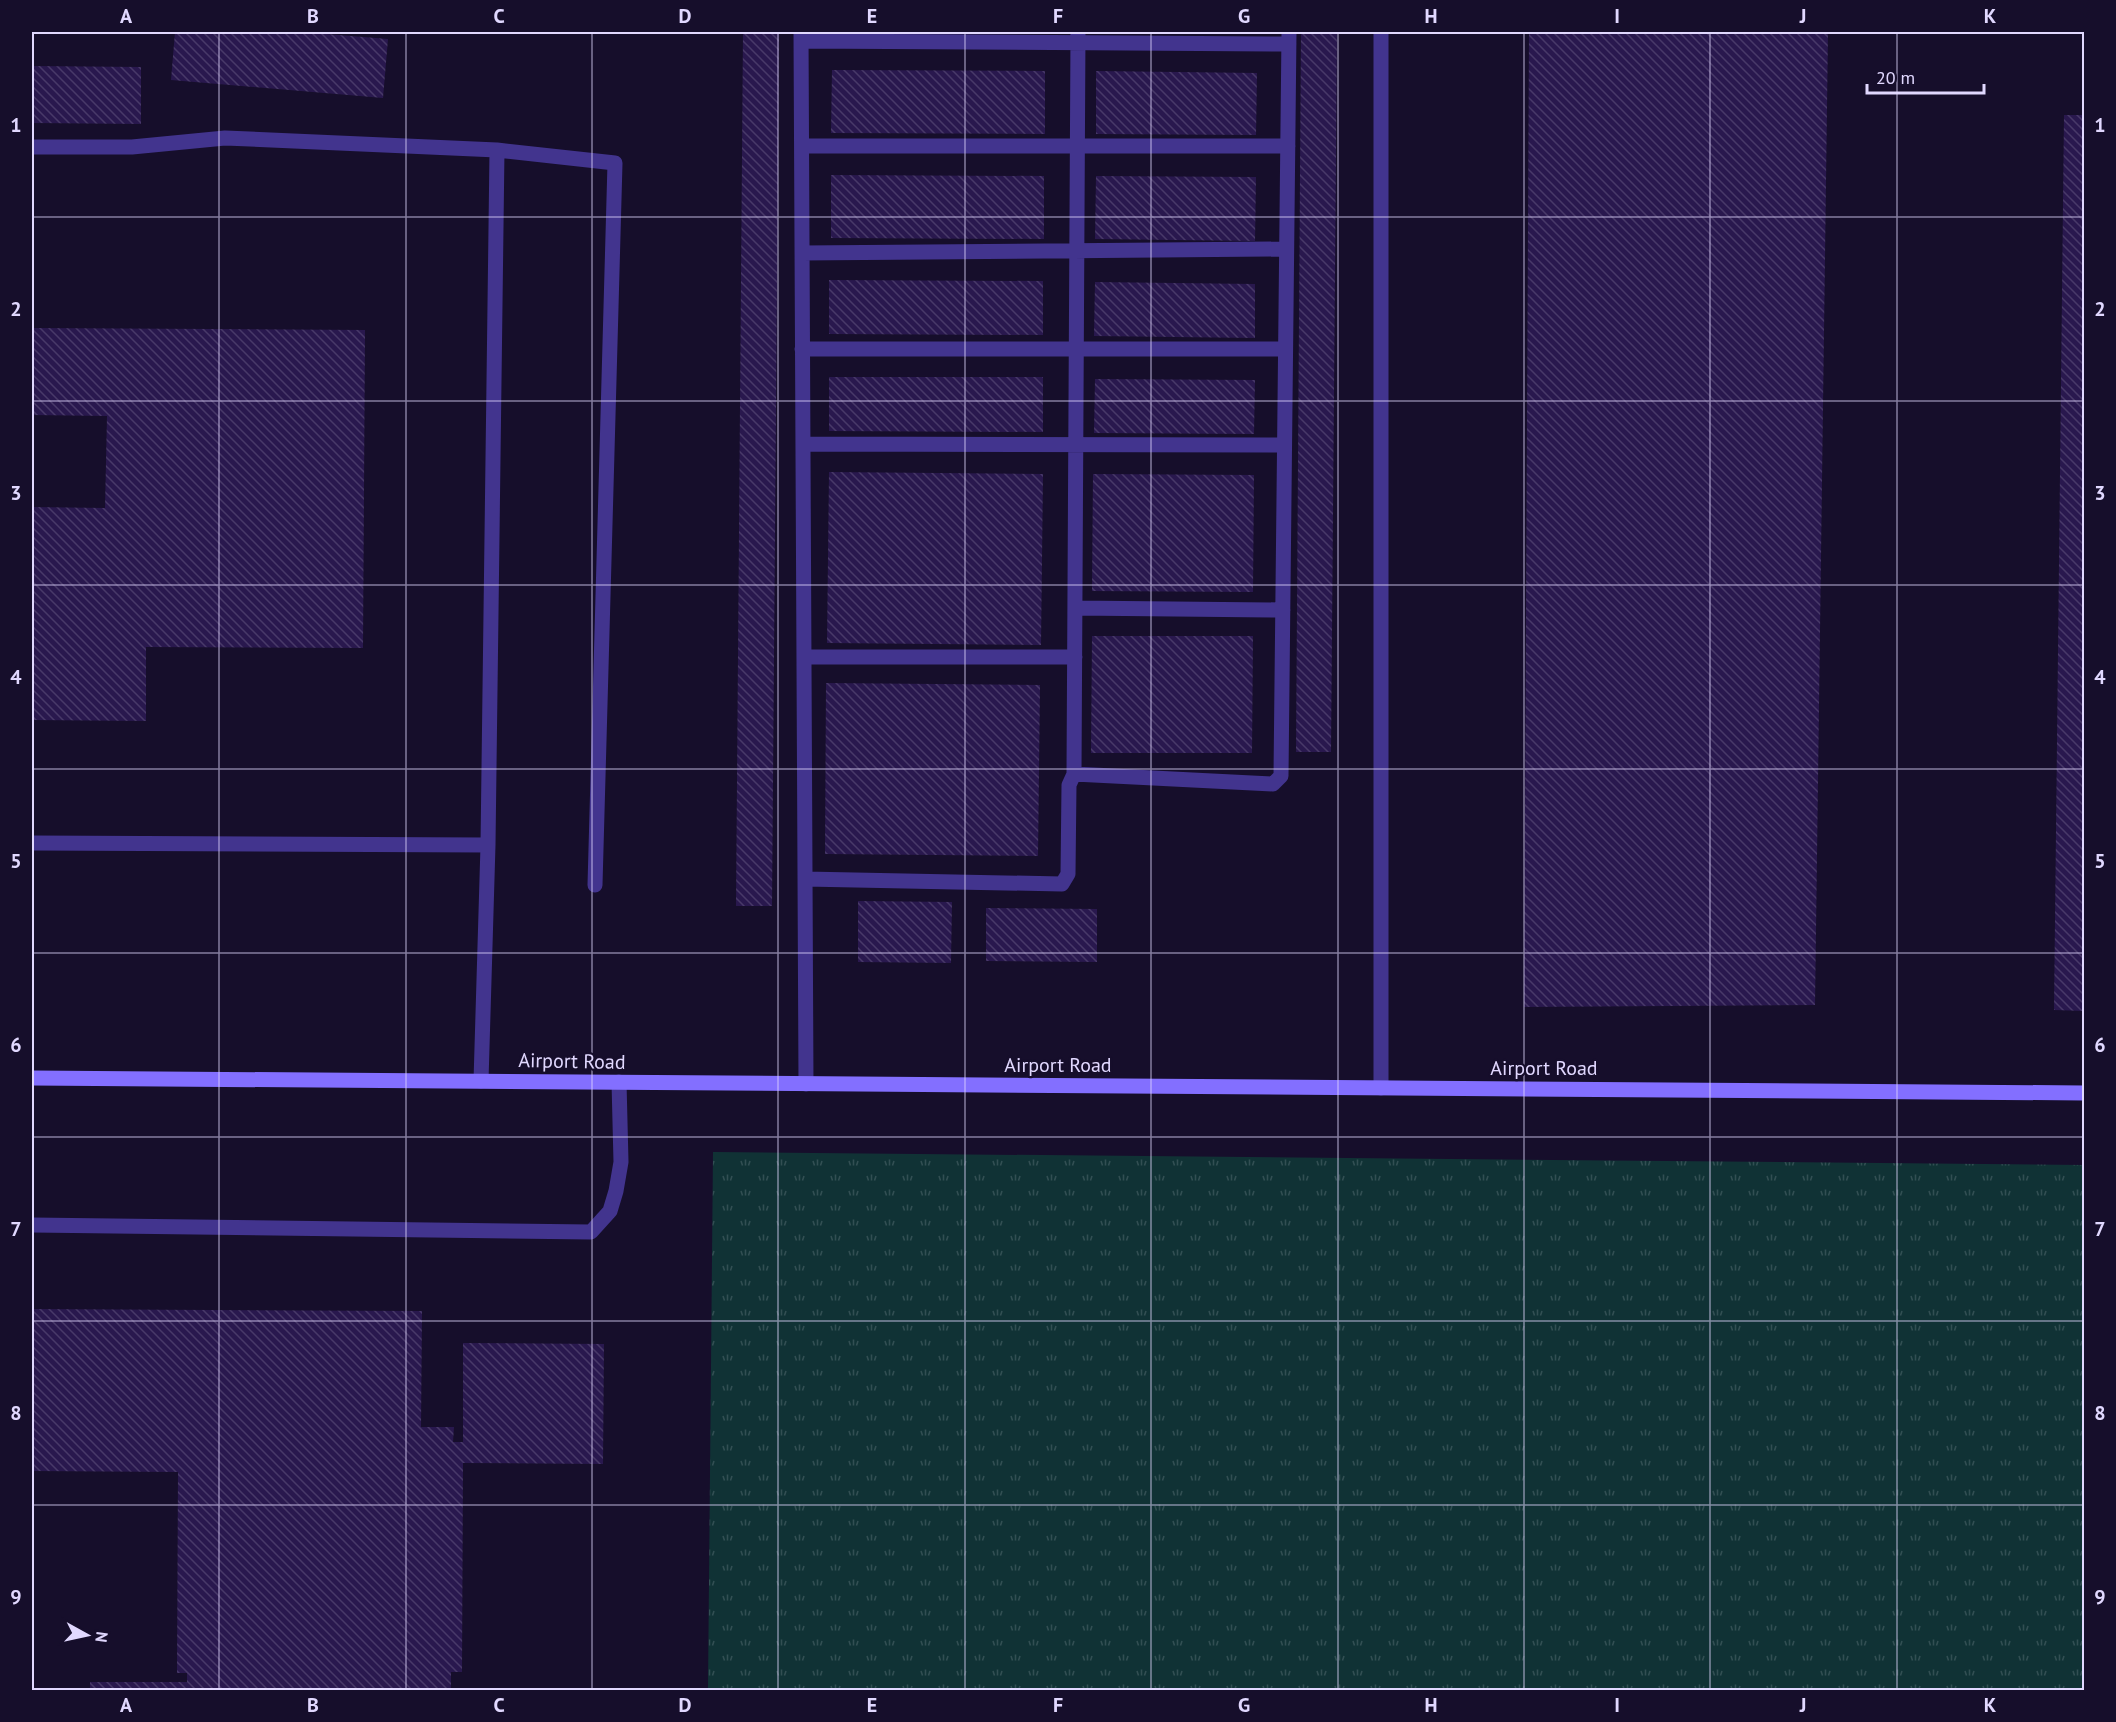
<svg xmlns="http://www.w3.org/2000/svg" width="2116" height="1722" font-family="'PT Sans',sans-serif">
<defs>
<pattern id="grass-tufts" width="24" height="20" patternUnits="userSpaceOnUse" patternTransform="scale(1.5)"><rect width="24" height="20" fill="#103235"/><path d="M3 7l-1-3M5 7V3M7 7l1-3M15 17l-1-3M17 17v-4M19 17l1-3" fill="none" stroke="#324f53"/></pattern>
<pattern id="building-back-hatch" width="6" height="6" patternUnits="userSpaceOnUse" patternTransform="scale(1.5)"><rect width="6" height="6" fill="#29184e"/><path d="M-1 5l2 2M0 0l6 6M5-1l2 2" fill="none" stroke="#483969"/></pattern>
</defs>
<rect width="100%" height="100%" fill="#160e2b"/>
<path fill="url(#grass-tufts)" d="M713 1152 2084 1165V1690H708Z"/>
<path fill="url(#building-back-hatch)" d="M175 32H302L388 39 383 98 171 80Z
M743 32H779L772 906H736Z
M1301 32H1337L1331 752H1296Z
M1529 32H1828L1815 1005 1524 1007Z
M32 66 141 67V124L32 123Z
M832 70 1045 71V134L831 133Z
M1096 71 1257 73 1256 135 1096 134Z
M2064 115H2084V1011L2054 1010Z
M831 175 1044 176V239L831 238Z
M1096 176 1256 177 1255 241 1095 239Z
M829 280 1043 281V335L829 334Z
M1095 282 1255 284V338L1094 336Z
M32 328 365 330 363 648 146 647V721L32 720V507L105 508 107 416 32 415Z
M829 377H1043V432L829 431Z
M1095 379 1255 380 1254 434 1094 433Z
M829 472 1043 474 1041 645 827 643Z
M1093 474 1254 475 1253 592 1092 591Z
M1092 636H1253L1252 753H1091Z
M826 683 1040 685 1038 856 825 854Z
M858 901 952 902 951 963 858 962Z
M986 908 1097 909V962L986 961Z
M32 1309 422 1311 421 1427H454L453 1442H463V1343L604 1344 603 1464 463 1463 462 1672H451V1690H90V1682H187V1673H177L178 1472 32 1471Z"/>
<g fill="none" stroke-linecap="round" stroke-linejoin="round">
<path stroke="#42348e" stroke-width="15" d="M801 32 806 1084
M801 41 1289 44
M802 146H1288
M32 147H132L225 138 497 150 488 845 481 1081
M497 150 615 163 595 885
M802 253 1286 249
M802 349H1285
M803 444 1284 445
M1075 608 1283 610
M804 657H1075
M1074 774 1078 32
M32 843 488 845
M805 879 1062 884 1068 874 1069 785 1074 774 1273 784 1281 776 1289 32
M1381 1088V32
M32 1225 591 1232 610 1211 616 1191 621 1162 619 1082"/>
<path stroke="#836fff" stroke-width="15" d="M32 1078 2084 1093"/>
</g>
<path fill="none" stroke="#e1d8ff" stroke-width="1.5" stroke-opacity="0.55" d="M219 32V1690M406 32V1690M592 32V1690M778 32V1690M965 32V1690M1151 32V1690M1338 32V1690M1524 32V1690M1710 32V1690M1897 32V1690M32 217H2084M32 401H2084M32 585H2084M32 769H2084M32 953H2084M32 1137H2084M32 1321H2084M32 1505H2084"/>
<g text-anchor="middle" stroke-width="4.5" stroke-linejoin="round" paint-order="stroke">
<g font-size="20" fill="#e1d8ff" stroke="#160e2b">
<text transform="translate(572 1061) rotate(1)" y="7">Airport Road</text>
<text x="1058" y="1072">Airport Road</text>
<text x="1544" y="1075">Airport Road</text>
</g>
</g>
<rect width="2116" height="1722" fill="none" stroke="#160e2b" stroke-width="66"/>
<g transform="translate(87 1635) rotate(98)" stroke="#160e2b" stroke-width="4.5" paint-order="stroke">
<path d="M0-4.5L10 22L0 15L-10 22Z" fill="#e1d8ff"/>
<text y="-9" font-size="16" font-weight="bold" text-anchor="middle" fill="#e1d8ff">N</text>
</g>
<path d="M1867 84v9h117v-9" fill="none" stroke="#e1d8ff" stroke-width="3"/>
<text x="1876" y="84" font-size="18" fill="#e1d8ff" stroke="#160e2b" stroke-width="4.5" paint-order="stroke">20 m</text>
<rect x="33" y="33" width="2050" height="1656" fill="none" stroke="#e1d8ff" stroke-width="2"/>
<g font-size="20" text-anchor="middle" font-weight="bold" fill="#e1d8ff">
<text x="126" y="23">A</text>
<text x="313" y="23">B</text>
<text x="499" y="23">C</text>
<text x="685" y="23">D</text>
<text x="872" y="23">E</text>
<text x="1058" y="23">F</text>
<text x="1244" y="23">G</text>
<text x="1431" y="23">H</text>
<text x="1617" y="23">I</text>
<text x="1803" y="23">J</text>
<text x="1990" y="23">K</text>
<text x="16" y="132">1</text>
<text x="2100" y="132">1</text>
<text x="16" y="316">2</text>
<text x="2100" y="316">2</text>
<text x="16" y="500">3</text>
<text x="2100" y="500">3</text>
<text x="16" y="684">4</text>
<text x="2100" y="684">4</text>
<text x="16" y="868">5</text>
<text x="2100" y="868">5</text>
<text x="16" y="1052">6</text>
<text x="2100" y="1052">6</text>
<text x="16" y="1236">7</text>
<text x="2100" y="1236">7</text>
<text x="16" y="1420">8</text>
<text x="2100" y="1420">8</text>
<text x="16" y="1604">9</text>
<text x="2100" y="1604">9</text>
<text x="126" y="1712">A</text>
<text x="313" y="1712">B</text>
<text x="499" y="1712">C</text>
<text x="685" y="1712">D</text>
<text x="872" y="1712">E</text>
<text x="1058" y="1712">F</text>
<text x="1244" y="1712">G</text>
<text x="1431" y="1712">H</text>
<text x="1617" y="1712">I</text>
<text x="1803" y="1712">J</text>
<text x="1990" y="1712">K</text>
</g>
</svg>
